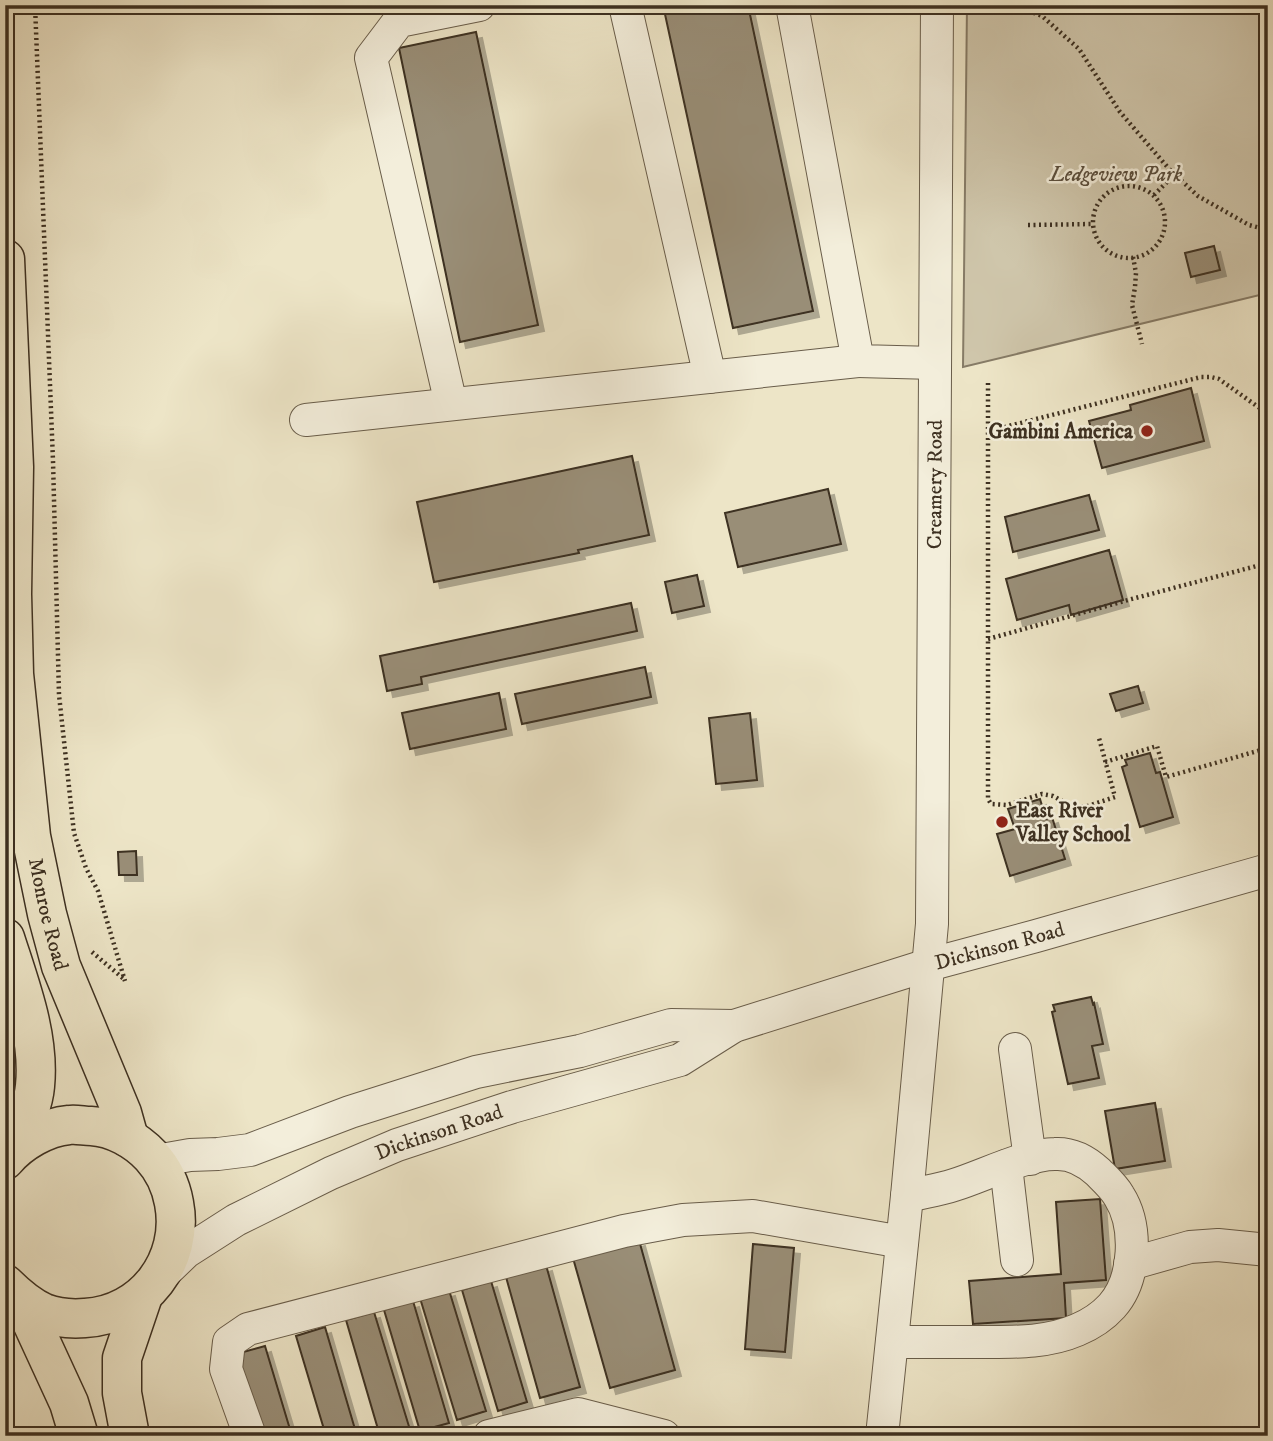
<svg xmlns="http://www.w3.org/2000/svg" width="1273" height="1441" font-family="'IM FELL DW Pica',serif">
<defs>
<filter id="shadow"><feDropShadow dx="6" dy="6" stdDeviation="0" flood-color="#0004"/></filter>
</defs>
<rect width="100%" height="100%" fill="#ede5c7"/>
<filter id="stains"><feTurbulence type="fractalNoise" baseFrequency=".00286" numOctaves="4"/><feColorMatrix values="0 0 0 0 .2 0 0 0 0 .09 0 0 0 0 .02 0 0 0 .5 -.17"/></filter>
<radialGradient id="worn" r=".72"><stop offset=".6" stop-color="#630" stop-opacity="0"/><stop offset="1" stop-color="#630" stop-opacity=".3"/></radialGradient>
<path fill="#cfc6ab" stroke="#867b66" stroke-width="2" d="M967 5H1268V293L963 367Z"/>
<path fill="#998e77" stroke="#3d3021" stroke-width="2" filter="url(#shadow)" d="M663 5H748L813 311 733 328Z
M476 32 538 325 460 342 399 48Z
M1214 246 1220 270 1191 277 1185 253Z
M1191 388 1204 441 1102 468 1089 421 1131 410 1130 405Z
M632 456 649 535 578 550 579 553 434 582 417 502Z
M828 489 841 544 738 567 725 513Z
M1089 495 1099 530 1013 552 1005 517Z
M1109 550 1123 600 1071 615 1069 605 1017 620 1006 579Z
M697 575 704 606 672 613 665 582Z
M631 603 637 631 421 677 422 684 387 691 380 656Z
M645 667 651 697 522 724 515 694Z
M1138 686 1143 703 1116 711 1110 694Z
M499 693 506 729 410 749 402 713Z
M750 713 757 780 716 784 709 718Z
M1150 753 1156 773 1160 772 1173 817 1140 827 1122 767 1127 765 1125 760Z
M1040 799 1046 819 1052 817 1065 859 1010 876 997 834 1015 829 1008 809Z
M136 851 137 875H119L118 852Z
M1091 997 1093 1004 1094 1003 1103 1044 1092 1046 1099 1078 1068 1084 1052 1012 1055 1011 1053 1005Z
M1155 1103 1165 1161 1115 1169 1105 1111Z
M1100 1199 1106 1280 1064 1283 1066 1318 973 1324 969 1281 1061 1274 1056 1202Z
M639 1240 675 1370 610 1388 573 1258Z
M753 1244 794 1248 785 1352 745 1349Z
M546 1265 580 1387 540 1398 506 1277Z
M491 1281 527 1402 498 1411 462 1290Z
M449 1290 486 1411 457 1420 420 1298Z
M413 1301 449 1423 420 1431 384 1310Z
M374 1312 411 1433 401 1436H380L346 1320Z
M325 1327 357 1436H326L296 1336Z
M265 1346 292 1436H260L236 1354Z"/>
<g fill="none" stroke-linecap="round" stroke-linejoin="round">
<g stroke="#695d4a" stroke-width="34">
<g id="minor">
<path d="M625 5 710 377"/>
<path d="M792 5 858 361 935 363"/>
<path d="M451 404 371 58 399 21 479 5"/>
<path d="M306 420 858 361"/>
<path d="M1015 1049 1030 1159"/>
<path d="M156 1161 190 1155 218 1154 250 1150 350 1112 476 1072 580 1051 671 1025 734 1026"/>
<path d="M1006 1166 1017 1260"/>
<path d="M1130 1264 1190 1247 1218 1245 1268 1250"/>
<path id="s1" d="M160 1277 186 1252 236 1220 331 1173 397 1145 512 1107 680 1060 734 1026 928 965 1036 936 1268 870"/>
<path d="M892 1342C922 1342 952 1342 982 1342 1014 1342 1047 1343 1077 1330 1089 1325 1103 1316 1112 1306 1136 1279 1138 1226 1119 1196 1114 1187 1105 1179 1098 1172 1086 1161 1072 1153 1055 1154 1026 1154 983 1176 954 1185 939 1190 923 1192 907 1196"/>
<path d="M250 1436 226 1369 229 1342 248 1329 624 1231 683 1220 753 1216 902 1242"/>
<path d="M489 1436 578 1414 664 1436"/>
<path id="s2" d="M882 1436 907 1196 932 924 937 5"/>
</g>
</g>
<g stroke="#3d3021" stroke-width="41">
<g id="major">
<path id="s3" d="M5 259 14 467 12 594 14 674 31 836 47 914 61 966 122 1113 129 1138"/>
<path d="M5 938C20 985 40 1036 35 1086 33 1109 21 1130 12 1151"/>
<path d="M5 1160C20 1142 46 1127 69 1125 76 1124 84 1126 91 1126 113 1127 136 1140 151 1156 163 1169 171 1186 174 1203 185 1260 144 1315 85 1318 72 1319 57 1318 44 1313 28 1306 17 1296 5 1284"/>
<path d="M22 1301 69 1403 79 1436"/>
<path d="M130 1436 122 1393V1358L143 1296"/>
</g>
</g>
<path stroke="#3d3021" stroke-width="4.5" stroke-dasharray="2 3.5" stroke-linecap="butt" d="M35 5 53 461 59 695 74 833 86 868 98 891 125 981
M1013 5 1042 16 1079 49 1120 112 1170 170 1198 196 1249 225 1268 230
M1093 222a36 36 0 1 1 72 0a36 36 0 1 1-72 0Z
M1154 195 1175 174
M1028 225 1093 224
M1133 257 1136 273 1135 287 1132 305 1142 344
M988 383V799L991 804 1007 805 1042 794 1053 796 1073 807 1088 806 1115 797 1099 738
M988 429H997L1201 377H1211L1219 379 1268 414
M1268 502 1264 504 1263 509 1268 530
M988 639 1128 600 1268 563
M1105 762 1157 746 1166 777 1268 748
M92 952 125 980"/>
<use href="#minor" stroke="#f3eedb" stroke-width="32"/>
<use href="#major" stroke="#ede5c7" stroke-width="38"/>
</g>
<g fill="#8f2418" stroke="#f3eedb" stroke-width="2.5">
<circle cx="1147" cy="431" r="7"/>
<circle cx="1002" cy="822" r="7"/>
</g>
<g text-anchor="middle" stroke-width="5" stroke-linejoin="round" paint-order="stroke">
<g font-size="21" font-style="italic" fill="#5a4e3d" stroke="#f3eedb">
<text x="1116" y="181">Ledgeview Park</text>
</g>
<g font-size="21" font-weight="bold" fill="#3d3021" stroke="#f3eedb" text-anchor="end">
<text x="1133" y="438">Gambini America</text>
<text x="1016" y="817" text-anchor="start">East River<tspan x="1016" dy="24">Valley School</tspan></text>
</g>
<g font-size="21" fill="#3d3021" stroke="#f3eedb">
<text dy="7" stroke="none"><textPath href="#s2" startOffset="954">Creamery Road</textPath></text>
<text dy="7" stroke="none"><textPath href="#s3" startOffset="658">Monroe Road</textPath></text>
<text dy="7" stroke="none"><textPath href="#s1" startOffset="910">Dickinson Road</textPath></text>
<text dy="7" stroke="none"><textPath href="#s1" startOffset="317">Dickinson Road</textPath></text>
</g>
</g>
<rect width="1273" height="1441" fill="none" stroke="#ede5c7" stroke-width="28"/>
<rect x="7" y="7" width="1259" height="1427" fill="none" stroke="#3d3021" stroke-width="3.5"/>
<rect x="14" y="14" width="1245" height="1413" fill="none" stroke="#3d3021" stroke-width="2"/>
<rect width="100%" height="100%" filter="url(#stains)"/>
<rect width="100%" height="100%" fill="url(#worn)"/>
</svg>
